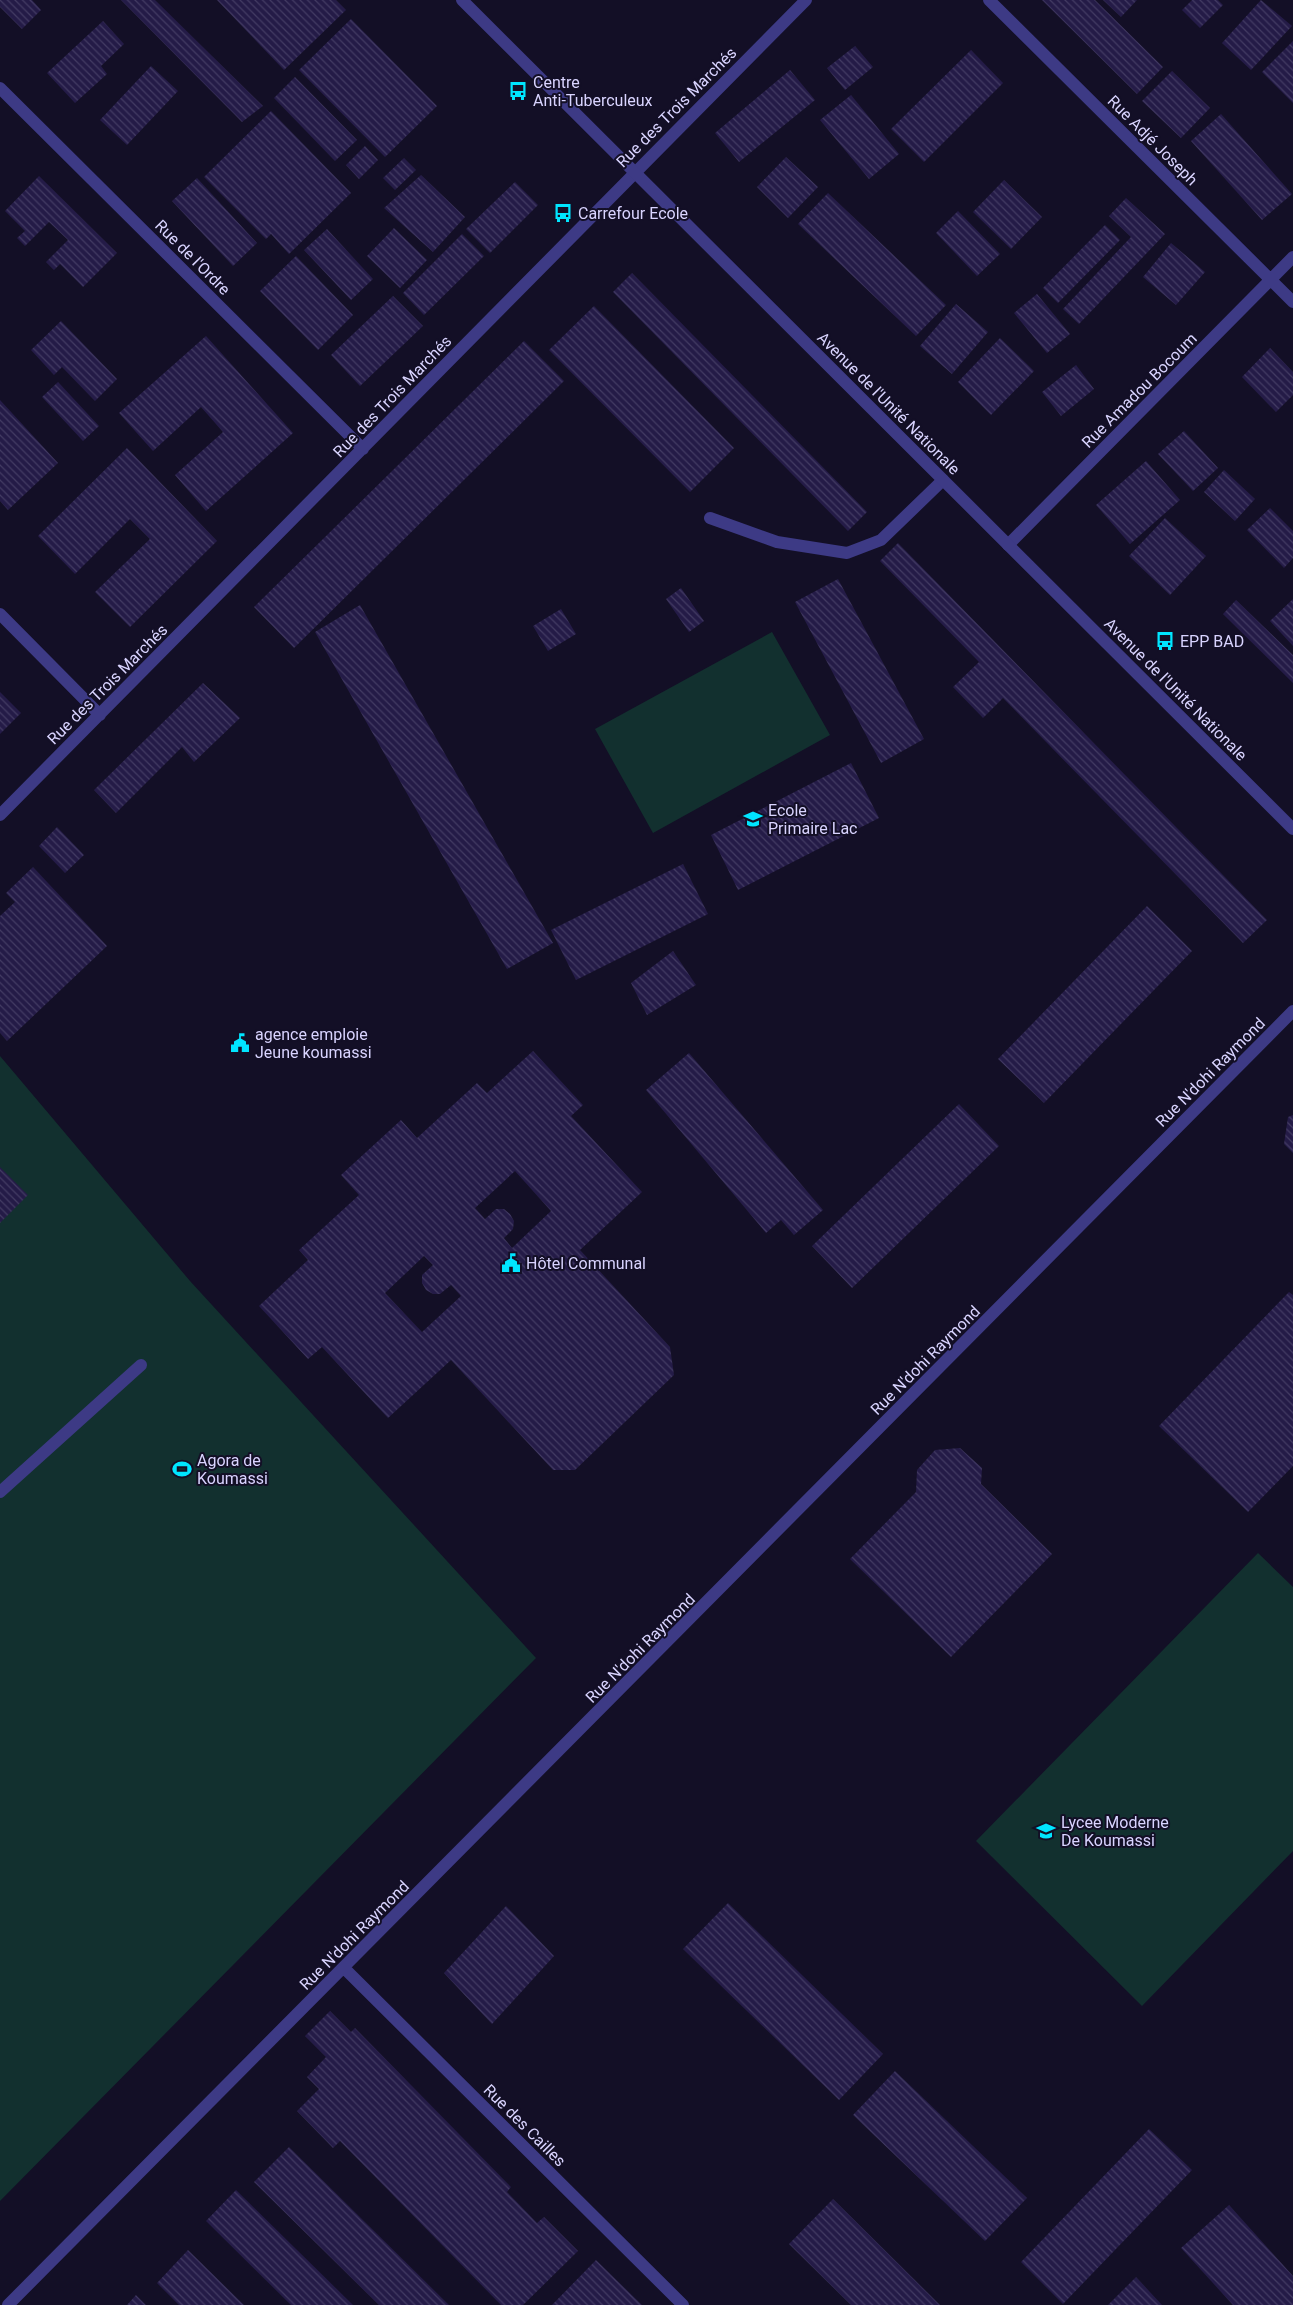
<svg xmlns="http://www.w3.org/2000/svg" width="1293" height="2305" font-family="Roboto,sans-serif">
<defs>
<pattern id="building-back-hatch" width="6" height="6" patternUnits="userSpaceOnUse" patternTransform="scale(1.25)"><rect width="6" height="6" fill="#241b47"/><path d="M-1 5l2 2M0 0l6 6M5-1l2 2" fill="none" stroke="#433b63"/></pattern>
</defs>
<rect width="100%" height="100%" fill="#130f26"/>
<path fill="#12302f" d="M772 632 830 735 653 833 595 729Z
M0 1056 190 1281 536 1658 0 2201Z
M1258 1553 1293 1587V1851L1142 2006 976 1841Z"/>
<path fill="url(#building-back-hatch)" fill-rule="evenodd" d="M0 0H32L41 10 22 29 0 7Z
M121 0H155L263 106 242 122Z
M217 0H336L346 10 284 70Z
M1042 0H1095L1163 67 1137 94Z
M1103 0H1137L1121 17Z
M1192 0H1218L1223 5 1200 28 1182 10Z
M1261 0 1292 26 1251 70 1222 43Z
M351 19 437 106 385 157 299 70Z
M103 21 124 44 101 66 107 74 75 103 47 73Z
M1293 41V103L1262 72Z
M855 46 873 67 845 90 827 68Z
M971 50 1003 83 924 162 891 129Z
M151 66 178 91 127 145 100 120Z
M790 70 815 100 739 162 715 133Z
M1172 71 1210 108 1181 138 1142 101Z
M295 77 357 140 335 161 274 98Z
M851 95 899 154 869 179 820 120Z
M271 111 351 193 289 254 271 234 266 239 204 177Z
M1221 114 1292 194 1262 220 1191 141Z
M365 146 378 160 359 179 346 165Z
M786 157 818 187 788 218 757 187Z
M404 158 416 170 395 190 383 178Z
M421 175 465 217 433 252 384 208Z
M39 176 117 253 83 287 60 264 54 270 46 262 68 240 49 222 25 246 17 238 25 231 5 211Z
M197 178 257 243 233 266 172 201Z
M1004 180 1042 217 1011 249 973 212Z
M515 182 538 205 490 253 466 229Z
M828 193 946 305 916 336 798 224Z
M1126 198 1165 234 1079 324 1063 309 1131 237 1109 216Z
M958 211 1000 254 977 276 936 233Z
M1105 225 1120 240 1058 303 1043 288Z
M394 228 427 260 400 288 367 256Z
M327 229 373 279 351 300 304 250Z
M462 234 484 256 424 315 403 293Z
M1171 243 1205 272 1176 305 1143 277Z
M296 256 353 315 318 350 260 291Z
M632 273 867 512 848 531 613 292Z
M1037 294 1070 334 1047 353 1014 313Z
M393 296 423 326 360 386 331 355Z
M956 304 988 332 952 374 920 346Z
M594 306 734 448 690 492 549 350Z
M61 321 117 379 95 401 62 367 54 375 31 350Z
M206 336 293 433 206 511 175 475 223 432 201 407 153 451 119 413Z
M1000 338 1034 371 991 415 958 382Z
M524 341 564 381 294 648 254 607Z
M1270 348 1293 372V395L1276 412 1242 377Z
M1076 365 1094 389 1061 416 1042 392Z
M58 382 99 426 83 441 42 397Z
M0 400 58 463 8 510 0 501Z
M1184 431 1218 468 1193 491 1158 454Z
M127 448 217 541 130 627 95 592 150 539 130 519 75 574 38 536Z
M1146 461 1180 500 1130 544 1096 505Z
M1224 470 1255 499 1235 521 1204 492Z
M1270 508 1293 531V558L1284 568 1247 530Z
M1165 518 1206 556 1170 595 1129 556Z
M898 543 1267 920 1243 943 1003 698 983 718 953 687 979 662 880 561Z
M838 579 924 739 881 763 795 602Z
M681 588 704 621 689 632 666 599Z
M1293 599V646L1270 621Z
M1236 600 1293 655V683L1223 614Z
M360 605 553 943 507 969 315 632Z
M561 609 576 634 548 651 533 626Z
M203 683 240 718 194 762 182 747 116 813 94 790Z
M0 692 21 713 0 734Z
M851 763 879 818 738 890 711 835Z
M57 827 84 855 65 873 39 846Z
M683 864 708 914 576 980 551 930Z
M33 867 107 946 7 1041 0 1033V916L15 902 6 893Z
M1147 906 1192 951 1044 1103 998 1059Z
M673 951 696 985 647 1015 631 983Z
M533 1051 583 1105 571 1116 642 1192 580 1250 670 1347 674 1375 575 1470H553L451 1360 388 1418 322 1347 308 1359 259 1306 308 1260 299 1250 359 1195 341 1175 401 1120 417 1138 477 1083 487 1093ZM515 1171 551 1211 512 1248 504 1238 513 1229 514 1221 510 1214 504 1209H496L485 1219 475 1208ZM424 1256 433 1265 422 1275V1283L426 1290 433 1294H440L451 1285 461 1296 422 1332 385 1293Z
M689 1053 823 1210 794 1235 781 1220 766 1233 646 1090Z
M959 1104 999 1146 852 1288 812 1246Z
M1293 1115V1153L1284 1144 1288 1117Z
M0 1167 28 1195 0 1223Z
M1289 1292 1293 1295V1466L1248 1512 1159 1426Z
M960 1448 982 1468 981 1484 1052 1554 951 1657 850 1559 916 1492 917 1470 935 1450Z
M728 1903 883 2054 839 2100 683 1949Z
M506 1906 554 1956 492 2024 444 1973Z
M330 2011 351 2032 355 2028 511 2187 507 2192 537 2223 544 2217 578 2251 523 2305H501L340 2141 333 2148 297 2111 319 2089 307 2077 326 2057 305 2036Z
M895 2071 1027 2198 985 2241 853 2115Z
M1149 2129 1192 2170 1063 2304 1021 2262Z
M289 2147 449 2305H379L254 2182Z
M236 2190 353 2305H291L206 2221Z
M833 2199 940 2305H851L789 2244Z
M1229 2205 1293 2276V2305H1233L1181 2248Z
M188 2250 244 2305H179L157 2283Z
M596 2260 642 2305H552Z
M1136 2277 1162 2305H1108Z
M136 2295 146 2305H127Z"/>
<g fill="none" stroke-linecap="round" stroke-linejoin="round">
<path stroke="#3d3a85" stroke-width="12" d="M710 518 777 542 847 553 881 540 943 480
M0 1492 141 1365"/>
<path stroke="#3d3a85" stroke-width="12" d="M989 0 1293 302
M0 88 363 449
M1008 545 1293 257
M0 614 100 715
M0 815 806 0
M344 1968 683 2305
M8 2305 1293 1011"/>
<path stroke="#3d3a85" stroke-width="12" d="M462 0 1293 829"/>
</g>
<defs>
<g id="bus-bare" transform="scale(1.5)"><path d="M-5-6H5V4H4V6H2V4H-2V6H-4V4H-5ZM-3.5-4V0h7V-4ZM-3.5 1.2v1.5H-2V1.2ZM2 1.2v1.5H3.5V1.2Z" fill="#00e5ff" stroke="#130f26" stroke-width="2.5" paint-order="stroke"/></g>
<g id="school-bare" transform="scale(1.5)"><path d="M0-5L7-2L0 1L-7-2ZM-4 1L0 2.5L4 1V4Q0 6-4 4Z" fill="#00e5ff" stroke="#130f26" stroke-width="2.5" paint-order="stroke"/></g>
<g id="civic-bare" transform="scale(1.5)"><path d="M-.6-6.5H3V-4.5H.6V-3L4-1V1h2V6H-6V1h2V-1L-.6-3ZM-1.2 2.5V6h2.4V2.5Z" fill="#00e5ff" stroke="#130f26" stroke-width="2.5" paint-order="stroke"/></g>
<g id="stadium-bare" transform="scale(1.5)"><path d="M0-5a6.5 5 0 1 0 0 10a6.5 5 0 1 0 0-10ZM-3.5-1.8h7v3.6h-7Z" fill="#00e5ff" stroke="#130f26" stroke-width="2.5" paint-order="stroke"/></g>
</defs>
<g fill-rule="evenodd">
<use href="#bus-bare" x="518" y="91"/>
<use href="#bus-bare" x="563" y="213"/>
<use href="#bus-bare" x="1165" y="641"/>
<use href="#school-bare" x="753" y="819"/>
<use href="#civic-bare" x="240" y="1043"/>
<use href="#civic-bare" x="511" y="1263"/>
<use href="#stadium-bare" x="182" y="1469"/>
<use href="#school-bare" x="1046" y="1831"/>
</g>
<g text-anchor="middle" stroke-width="4" stroke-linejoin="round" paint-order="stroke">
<g font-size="16" fill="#d9d4ff" stroke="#130f26" text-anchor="start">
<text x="533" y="88">Centre<tspan x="533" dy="18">Anti-Tuberculeux</tspan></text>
<text x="578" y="219">Carrefour Ecole</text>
<text x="1180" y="647">EPP BAD</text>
<text x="768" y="816">Ecole<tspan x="768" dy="18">Primaire Lac</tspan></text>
<text x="255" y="1040">agence emploie<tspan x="255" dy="18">Jeune koumassi</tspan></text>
<text x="526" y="1269">Hôtel Communal</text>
<text x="197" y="1466">Agora de<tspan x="197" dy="18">Koumassi</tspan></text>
<text x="1061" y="1828">Lycee Moderne<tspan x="1061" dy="18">De Koumassi</tspan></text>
</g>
<g font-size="16" fill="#d9d4ff" stroke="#130f26">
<text transform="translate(676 107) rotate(-45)" y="6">Rue des Trois Marchés</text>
<text transform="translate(1153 140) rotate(45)" y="6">Rue Adjé Joseph</text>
<text transform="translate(193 257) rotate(45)" y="6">Rue de l'Ordre</text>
<text transform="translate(1139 390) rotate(-45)" y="6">Rue Amadou Bocoum</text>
<text transform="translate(392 396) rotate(-46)" y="6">Rue des Trois Marchés</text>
<text transform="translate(889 403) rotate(45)" y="6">Avenue de l'Unité Nationale</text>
<text transform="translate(107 684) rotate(-45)" y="6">Rue des Trois Marchés</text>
<text transform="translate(1176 689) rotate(45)" y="6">Avenue de l'Unité Nationale</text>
<text transform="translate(1210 1072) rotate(-45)" y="6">Rue N'dohi Raymond</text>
<text transform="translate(925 1360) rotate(-45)" y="6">Rue N'dohi Raymond</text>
<text transform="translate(640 1648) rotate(-45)" y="6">Rue N'dohi Raymond</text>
<text transform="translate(354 1935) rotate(-45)" y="6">Rue N'dohi Raymond</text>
<text transform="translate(525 2125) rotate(45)" y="6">Rue des Cailles</text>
</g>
</g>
</svg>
